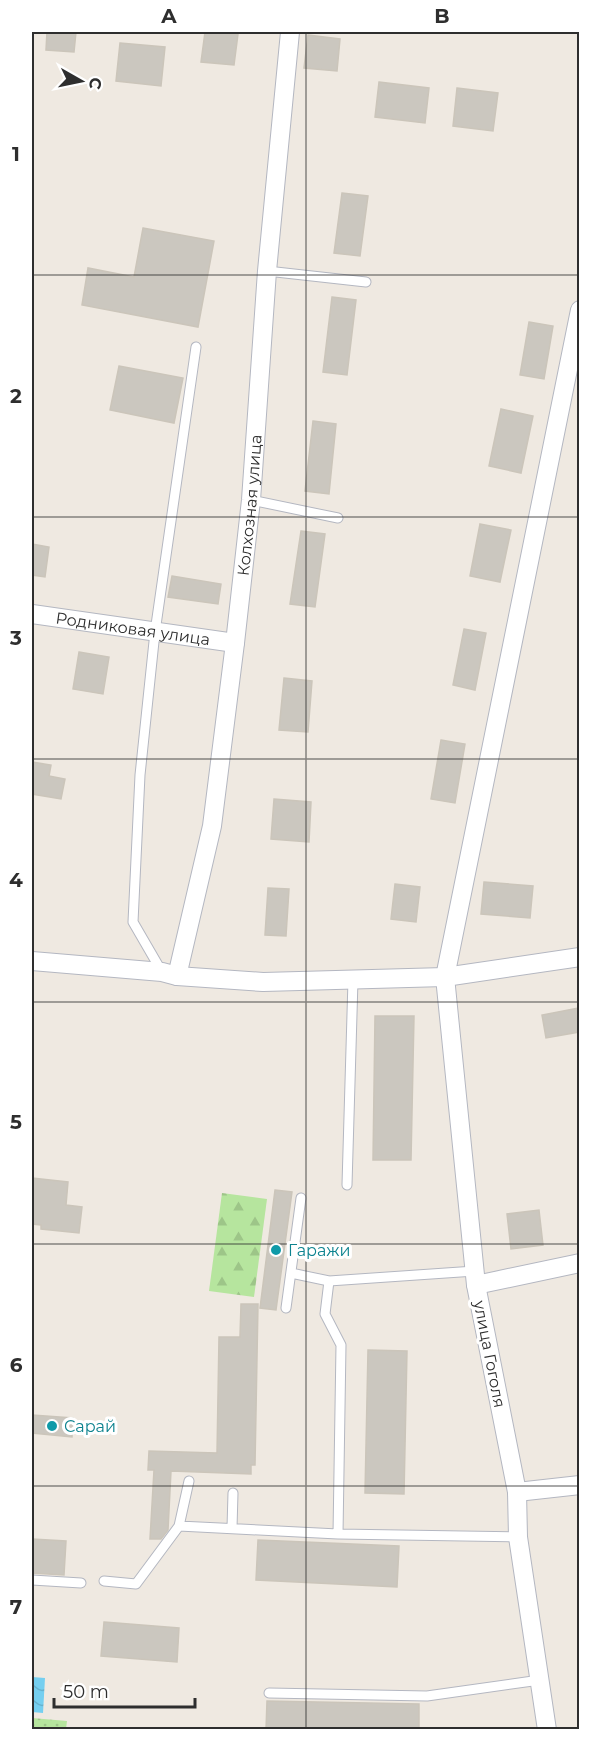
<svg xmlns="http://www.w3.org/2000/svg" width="611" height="1761" font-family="Montserrat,sans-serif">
<defs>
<pattern id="grass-dots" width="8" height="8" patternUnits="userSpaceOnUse" patternTransform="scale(1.5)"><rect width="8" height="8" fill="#b6e59e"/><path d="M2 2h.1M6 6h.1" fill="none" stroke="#9dc588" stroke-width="1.8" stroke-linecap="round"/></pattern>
<pattern id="forest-firs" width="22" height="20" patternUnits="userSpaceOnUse" patternTransform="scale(1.5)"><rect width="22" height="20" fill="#b6e59e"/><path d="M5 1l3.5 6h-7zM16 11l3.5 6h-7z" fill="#9dc588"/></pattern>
<pattern id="water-waves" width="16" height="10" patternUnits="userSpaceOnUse" patternTransform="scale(1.5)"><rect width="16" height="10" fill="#75cff0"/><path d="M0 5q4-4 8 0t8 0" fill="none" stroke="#66b2ce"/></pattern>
</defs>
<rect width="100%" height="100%" fill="#efe9e1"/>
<path fill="url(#grass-dots)" d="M32 1718 67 1721 66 1729H32Z"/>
<path fill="url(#forest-firs)" d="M222 1193 267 1199 254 1297 209 1291Z"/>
<path fill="url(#water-waves)" d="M32 1677 45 1678 43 1713 32 1712Z"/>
<path fill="#cbc7bf" stroke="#cbc5ba" stroke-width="1.5" d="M47 32H76L74 52 46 50Z
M205 32 238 34 234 65 201 62Z
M308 35 340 39 337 71 304 68Z
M120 43 165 47 161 86 116 81Z
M379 82 429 88 425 123 375 117Z
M457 88 498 93 493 131 453 126Z
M342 193 368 196 360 256 334 253Z
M143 228 214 241 198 327 82 305 88 268 134 277Z
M332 297 356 300 347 375 323 372Z
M529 322 553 326 544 379 520 375Z
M119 366 183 378 174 423 110 410Z
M501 409 533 416 521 473 489 466Z
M313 421 336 424 329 494 305 491Z
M480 524 511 530 500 582 470 576Z
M301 531 325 534 315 607 290 604Z
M32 544 49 547 45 577 32 575Z
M172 576 221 584 218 604 168 597Z
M464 629 486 633 475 690 453 685Z
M79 652 109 657 103 694 73 689Z
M284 678 312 681 308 732 279 730Z
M441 740 465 744 455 803 431 799Z
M32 762 51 765 49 776 65 779 61 799 32 794Z
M274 799 311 802 309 842 271 839Z
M484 882 533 886 530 918 481 914Z
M395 884 420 887 416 922 391 919Z
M268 888 289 889 286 936 265 935Z
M579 1008V1032L546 1038 542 1015Z
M375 1016H414L411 1160H373Z
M32 1178 68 1182 66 1205 82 1207 79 1233 41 1229V1225L32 1224Z
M275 1190 292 1192 276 1310 260 1308Z
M539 1210 543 1245 511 1249 507 1214Z
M241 1304H258L255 1465H251V1474L171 1471 168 1530 161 1539H150L154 1470H148L149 1451 217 1453 219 1337H240Z
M368 1350 407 1351 404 1494 365 1493Z
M32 1415 73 1418 72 1437 32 1433Z
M32 1539 66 1541 64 1575 32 1573Z
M258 1540 399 1546 397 1587 256 1580Z
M104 1622 179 1628 177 1662 101 1656Z
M267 1701 419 1704V1730H266Z"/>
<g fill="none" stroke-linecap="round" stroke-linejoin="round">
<g stroke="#b4b7c1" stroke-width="11">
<path id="lane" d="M267 271 366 282
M251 500 338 518
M162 972 133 922 140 775 155 632 196 347
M347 1185 353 980
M291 1273 329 1281
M286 1308 301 1198
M179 1526 189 1481
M232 1528 233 1493
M338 1534 341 1345 325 1314 329 1281 475 1271
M32 1580 81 1583
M104 1581 136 1584 179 1526 338 1534 518 1537
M269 1693 427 1696 540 1680"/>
</g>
<g stroke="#b4b7c1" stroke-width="20">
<g id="street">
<path id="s1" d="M32 614 235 643"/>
<path d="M32 961 162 972 177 976 263 982 445 977 580 957"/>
<path id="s2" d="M177 976 212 826 235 643 251 500 267 271 290 32"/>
<path d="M476 1285 580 1263"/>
<path d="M517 1492 580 1485"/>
<path d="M547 1730 518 1537 517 1492 476 1285 445 977 580 310"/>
</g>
</g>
<use href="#lane" stroke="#fff" stroke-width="9"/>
<use href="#street" stroke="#fff" stroke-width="18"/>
</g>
<path fill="none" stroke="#2e2e2e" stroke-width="1.5" stroke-opacity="0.55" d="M306 32V1730M32 275H580M32 517H580M32 759H580M32 1002H580M32 1244H580M32 1486H580"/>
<g fill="#0f9aa8" stroke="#fff" stroke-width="2">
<circle cx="276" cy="1250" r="6"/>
<circle cx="52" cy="1426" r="6"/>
</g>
<g text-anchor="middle" stroke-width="6" stroke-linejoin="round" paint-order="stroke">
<g font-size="16" fill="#2e2e2e" stroke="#fff">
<text dy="6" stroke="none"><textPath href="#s2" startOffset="477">Колхозная улица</textPath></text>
<text dy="6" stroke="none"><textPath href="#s1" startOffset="102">Родниковая улица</textPath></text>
<text transform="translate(490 1354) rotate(79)" y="6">улица Гоголя</text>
</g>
<g font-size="16" fill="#0d838f" stroke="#fff" text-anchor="start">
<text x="288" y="1256">Гаражи</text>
<text x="64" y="1432">Сарай</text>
</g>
</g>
<rect width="611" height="1761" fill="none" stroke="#ffffff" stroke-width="66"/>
<g transform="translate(81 81) rotate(99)" stroke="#ffffff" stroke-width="4.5" paint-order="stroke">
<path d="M0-4.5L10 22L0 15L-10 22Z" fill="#2e2e2e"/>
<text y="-9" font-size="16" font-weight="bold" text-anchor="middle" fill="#2e2e2e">С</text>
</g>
<path d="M54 1698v9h141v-9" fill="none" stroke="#2e2e2e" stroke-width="3"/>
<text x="63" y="1698" font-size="18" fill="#2e2e2e" stroke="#ffffff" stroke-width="4.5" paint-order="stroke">50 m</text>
<rect x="33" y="33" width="545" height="1695" fill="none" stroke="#2e2e2e" stroke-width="2"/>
<g font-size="20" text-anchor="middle" font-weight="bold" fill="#2e2e2e">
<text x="169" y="23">A</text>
<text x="442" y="23">B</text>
<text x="16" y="161">1</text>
<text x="16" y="403">2</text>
<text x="16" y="645">3</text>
<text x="16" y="887">4</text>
<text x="16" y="1129">5</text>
<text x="16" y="1372">6</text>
<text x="16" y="1614">7</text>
</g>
</svg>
